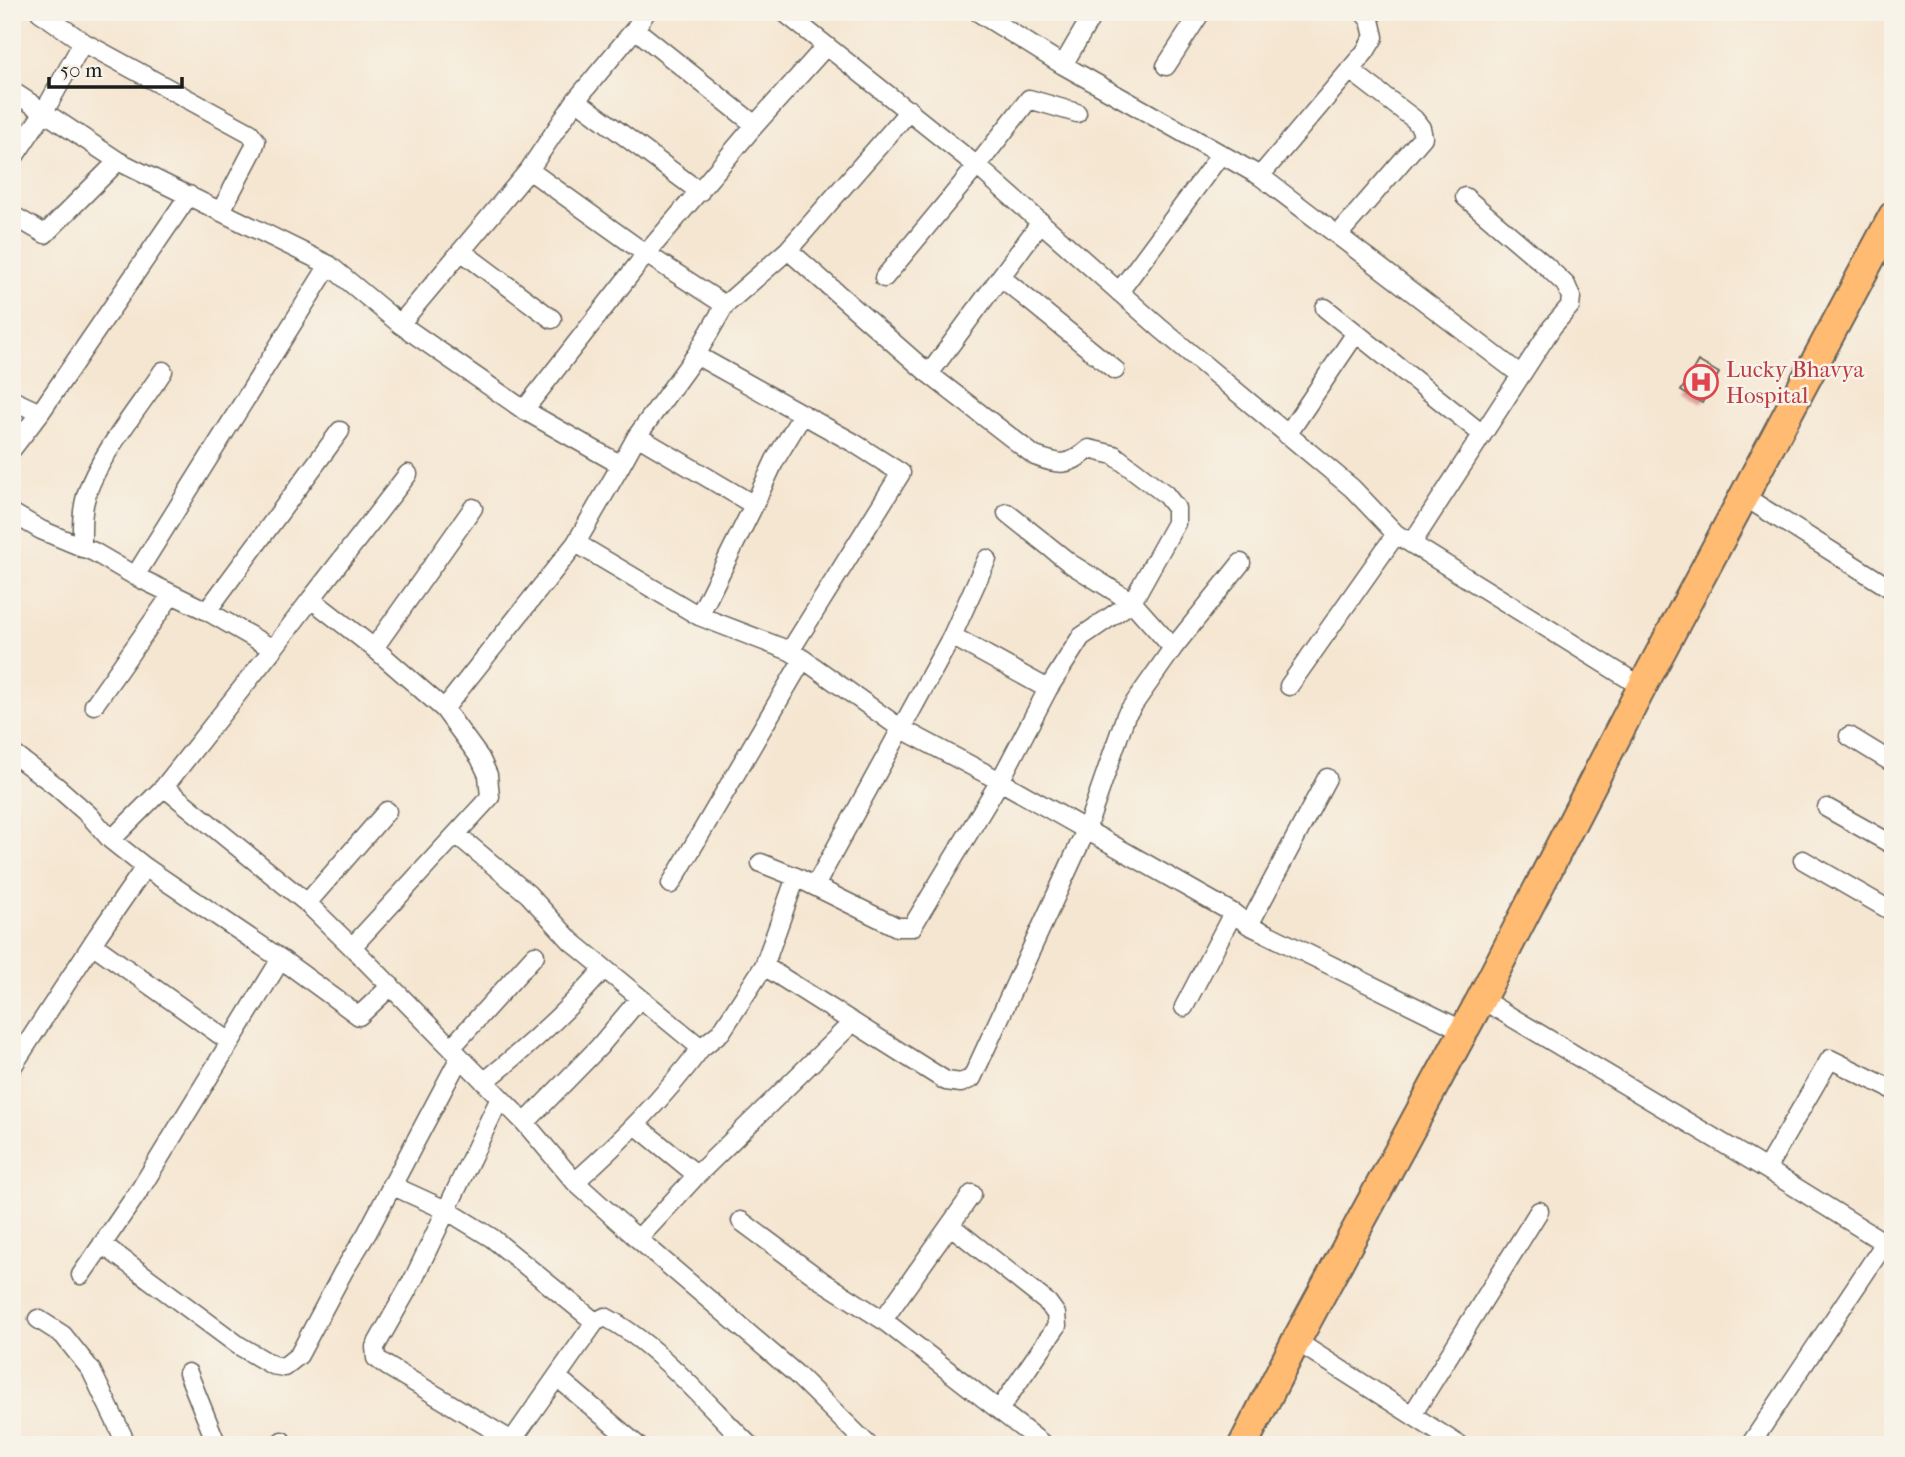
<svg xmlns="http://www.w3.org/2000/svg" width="1905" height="1457" font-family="'IM FELL French Canon',serif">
<rect width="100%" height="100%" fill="#f7f3e8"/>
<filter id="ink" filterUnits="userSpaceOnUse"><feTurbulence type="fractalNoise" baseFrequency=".0143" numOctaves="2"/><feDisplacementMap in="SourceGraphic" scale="14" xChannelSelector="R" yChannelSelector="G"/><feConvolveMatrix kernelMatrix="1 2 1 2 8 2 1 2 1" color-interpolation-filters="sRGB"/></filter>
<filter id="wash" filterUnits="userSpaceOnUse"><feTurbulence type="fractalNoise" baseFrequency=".00686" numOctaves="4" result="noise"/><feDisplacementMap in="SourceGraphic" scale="28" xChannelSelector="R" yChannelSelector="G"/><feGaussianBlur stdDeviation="1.57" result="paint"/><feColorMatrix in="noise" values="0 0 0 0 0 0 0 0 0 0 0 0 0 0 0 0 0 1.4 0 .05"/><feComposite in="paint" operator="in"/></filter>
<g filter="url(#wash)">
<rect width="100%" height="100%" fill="#f5e6d1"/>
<g id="blocks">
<path fill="#dda399" d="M1698 361 1719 373 1702 403 1681 391Z"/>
</g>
</g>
<g filter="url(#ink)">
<use href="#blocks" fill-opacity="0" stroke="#68635b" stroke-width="2"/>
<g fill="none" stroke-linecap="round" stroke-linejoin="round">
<g stroke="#68635b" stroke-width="21">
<path id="minor" d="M40 12 83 42 250 133 256 141 253 150 221 211
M784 12 977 166 1160 328 1352 488 1396 534
M978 12 1063 65 1260 176 1521 375 1412 543
M635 29 755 125
M1063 65 1094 12
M1166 66 1201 12
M12 91 44 112 83 42
M576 100 700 192
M12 160 44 112 118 161 329 265 400 324 524 410 621 465 576 543 444 709 480 758 488 775 490 797 352 947 307 903 164 787
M529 170 646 254 725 305 696 355 637 436 621 465
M1260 176 1365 52 1374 37 1370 20 1363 12
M1465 197 1545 265 1566 285 1571 297 1570 306 1552 327 1521 375
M12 215 45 234 118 161
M1338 235 1423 137 1421 128 1414 119 1350 70
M788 250 910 110
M461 251 552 319
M884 278 977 166 1029 99 1077 113
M1002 278 1115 370
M1119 292 1221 154
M725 305 788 250 929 374 1035 456C1060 465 1068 467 1089 449L1114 455 1165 494 1176 508V523L1132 602 1173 648
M1325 308 1482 434
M400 324 529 170 576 100 635 29 646 12
M696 355 854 443 901 473 790 651
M929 374 1041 222
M12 400 40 413
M524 410 646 254 755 125 826 46
M1287 435 1356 333
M637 436 754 505 775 460 803 414
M12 449 40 413 189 195
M1745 497 1893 590
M12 513 41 530 94 552 135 576 207 611 273 649 311 599 374 648 444 709
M576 543 699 616 790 651 803 659 900 728 1000 781 1233 913 1249 925 1464 1031
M82 548C82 529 81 511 87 493 99 456 141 405 163 371
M135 576 329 265
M311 599 408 474
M207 611 340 431
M699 616 754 505
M952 636 1048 689
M374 648 473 508
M1289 686 1396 534 1642 687
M94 705 172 594
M1849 736 1893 763
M12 753 56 786 89 815 111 840 145 867 281 959 359 1016 391 986
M1827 808 1893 845
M456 834 528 894 571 941 701 1048 721 1032 764 966 796 877
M111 840 164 787 273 649
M1803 860 1893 912
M761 863 796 877 897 927H912L1000 781 1048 689 1081 637 1132 602 1071 564 1007 513
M671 884 803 659
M815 886 952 636 987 559
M307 903 387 811
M1249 925 1327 778
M92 944 230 1042
M352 947 525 1123 575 1182 638 1239 697 1175 852 1023
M764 966 946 1081 961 1083 972 1078 1086 830 1126 715 1173 648 1241 563
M1481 999 1766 1169 1893 1248
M1184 1007 1233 913
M451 1048 535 955
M12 1067 98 935 145 867
M484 1082C528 1047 567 1011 604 969
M500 1098 414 1278 375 1347 376 1358 387 1366 512 1441
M525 1123 599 1047 640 998
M637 1126 697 1175
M1766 1169 1830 1059 1893 1090
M575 1182C623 1139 662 1100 701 1048
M391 1185 448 1211 492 1238 595 1322
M741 1221 822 1281 883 1320 1044 1445
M951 1226 1048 1303 1056 1314 1057 1326 999 1410
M638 1239 796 1374 868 1445
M102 1244 238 1345 272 1365 284 1367 299 1355 343 1272 367 1233 460 1057
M81 1275 141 1188 281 959
M38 1319 63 1335 91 1370 127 1445
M883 1320 972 1194
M1296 1341 1459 1445
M188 1373 217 1445
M557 1377 637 1445
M1412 1415 1539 1211
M282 1441 284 1445
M509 1445 595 1322 605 1317C656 1343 707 1404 749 1445
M1750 1445 1893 1231"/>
</g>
<g stroke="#68635b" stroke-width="32">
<path id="primary" d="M1243 1445 1296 1341 1481 999 1642 687 1893 216"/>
</g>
<use href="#minor" stroke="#fff" stroke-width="18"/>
<use href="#primary" stroke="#ffbb71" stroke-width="28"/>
</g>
</g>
<defs>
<g id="hospital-ring" transform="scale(1.75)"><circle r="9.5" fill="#f7f3e8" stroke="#e0444e" stroke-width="1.5"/><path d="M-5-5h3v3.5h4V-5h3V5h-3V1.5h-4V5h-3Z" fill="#e0444e"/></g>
</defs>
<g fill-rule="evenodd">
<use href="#hospital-ring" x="1701" y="382"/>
</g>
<g text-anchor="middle" stroke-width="5" stroke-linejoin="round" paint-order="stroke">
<g font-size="23" fill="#be3a42" stroke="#f7f3e8" text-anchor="start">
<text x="1726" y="377">Lucky Bhavya<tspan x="1726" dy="26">Hospital</tspan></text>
</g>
</g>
<rect width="1905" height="1457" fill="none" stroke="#f7f3e8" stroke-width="42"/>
<path d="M49 77v10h133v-10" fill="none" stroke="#1c1c1c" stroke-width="3.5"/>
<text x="60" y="77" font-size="21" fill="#1c1c1c" stroke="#f7f3e8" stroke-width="5" paint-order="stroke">50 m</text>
</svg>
